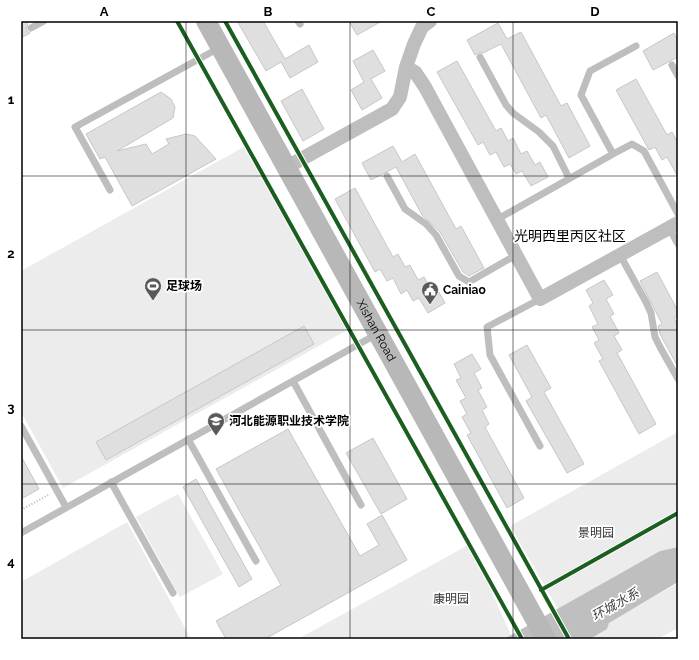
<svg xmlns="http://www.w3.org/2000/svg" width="699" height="660" font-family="Raleway,'Noto Sans SC',sans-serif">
<rect width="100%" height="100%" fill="#fff"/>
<path fill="#ececec" d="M249 144 351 328 63 488 21 412V271Z
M678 432V547L660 551 558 609 510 526Z
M178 494 223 574 180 597 136 517Z
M127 522 191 639H21V582Z
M470 544 511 635 504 639H298Z
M678 583V628L658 639H590L607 629 608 623Z"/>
<path fill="#bfbfbf" d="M678 547V582L609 623 607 629 590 639H504L660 551Z"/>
<path fill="#dfdfdf" stroke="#c7c7c7" d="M21 21H26L28 24 26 30 30 33 21 38Z
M237 21H263L285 59 309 45 318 62 290 78 281 62 266 71Z
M349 21H382L357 35Z
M498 23 507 39 521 32 561 106 567 103 590 146 569 158 546 115 541 118 501 44 483 53 480 52 475 55 467 40Z
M674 33 678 41V57L653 70 643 51Z
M373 50 385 71 371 79 382 98 362 110 351 90 364 82 353 61Z
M457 61 496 131 501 128 508 141 513 138 521 154 527 151 535 165 540 162 548 177 531 186 522 171 516 174 510 164 504 167 496 152 490 155 483 142 478 145 437 72Z
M636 79 667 135 672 132 678 143V177L667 157 662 160 655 147 649 150 616 90Z
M302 89 324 129 303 141 281 101Z
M161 92 171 99 175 107 173 118 117 151 146 144 152 154 169 144 166 139 186 134 195 136 216 159 132 206 105 157 100 159 86 134Z
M393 146 402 162 415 154 456 229 461 226 484 268 469 276 463 272 440 232 422 215 396 167 371 180 362 163Z
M355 188 393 257 398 254 405 267 410 265 418 280 424 277 432 292 437 289 445 303 428 313 419 298 413 301 407 290 401 294 393 278 387 281 380 269 375 272 335 199Z
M657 272 678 311V316L674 318 678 326V367L660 334 658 326 662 324 640 281Z
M604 280 613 295 606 299 614 314 610 316 619 333 614 336 622 350 617 353 656 424 639 434 599 361 603 359 594 343 599 340 592 327 598 324 589 306 593 303 586 290Z
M304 326 314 344 106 460 96 442Z
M527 345 551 388 544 392 584 464 567 473 526 401 532 397 509 355Z
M472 354 481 369 474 373 482 388 478 390 487 407 482 410 489 424 485 427 524 498 507 508 467 435 471 433 462 417 467 414 460 401 466 398 456 380 461 378 454 364Z
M288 429 360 556 379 545 367 524 382 515 407 560 265 639H226L216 621 281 585 216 469Z
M373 438 407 499 381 514 346 453Z
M21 456 39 489 21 499Z
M196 479 252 579 239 587 183 487Z"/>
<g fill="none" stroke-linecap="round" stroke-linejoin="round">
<path stroke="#b9b9b9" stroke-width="2" stroke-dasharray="1 2" stroke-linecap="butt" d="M21 510 50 494"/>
<path stroke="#bebebe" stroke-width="7" d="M298 21 300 24
M31 28 44 21
M480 57 506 105 513 113 539 132 553 146 569 178
M672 65 678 76
M613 154 632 144 644 151 678 214
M387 176 405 209 426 224 436 235 459 276 469 282 516 255
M110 190 75 127 219 48
M496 220 613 154 581 95 590 71 636 46
M669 228 678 244
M620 255 646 302 651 313 655 337 660 347 678 379
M293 381 361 505
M21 426 66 507
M188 439 256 561
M540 446 490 355 487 327 540 299
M111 482 173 593
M21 533 377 334"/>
<path stroke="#bebebe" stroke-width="14" d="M406 67 415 72 425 87 540 299 678 223
M287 167 392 109 400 97 406 67 414 44 422 27 430 21"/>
<path stroke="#b8b8b8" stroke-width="20" id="s1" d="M206 21 546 639"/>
<g stroke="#fff" stroke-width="6">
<path id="cycleway" d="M177 21 522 639
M225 21 569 639
M541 590 678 513"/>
</g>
<use href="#cycleway" stroke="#1b5e20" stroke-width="4"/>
</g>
<path fill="none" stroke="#000" stroke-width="1" stroke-opacity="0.55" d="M186 21V639M350 21V639M513 21V639M21 176H678M21 330H678M21 484H678"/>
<defs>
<g id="stadium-pin" transform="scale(0.9)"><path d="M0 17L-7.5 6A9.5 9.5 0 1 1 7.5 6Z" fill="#595959" stroke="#fff"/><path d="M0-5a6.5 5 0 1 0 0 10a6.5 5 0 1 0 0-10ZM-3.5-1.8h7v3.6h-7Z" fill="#fff"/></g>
<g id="civic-pin" transform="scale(0.9)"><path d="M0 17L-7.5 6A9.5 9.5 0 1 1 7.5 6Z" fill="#595959" stroke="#fff"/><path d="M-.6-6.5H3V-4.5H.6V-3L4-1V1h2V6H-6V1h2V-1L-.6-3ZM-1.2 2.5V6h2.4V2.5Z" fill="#fff"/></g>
<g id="university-pin" transform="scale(0.9)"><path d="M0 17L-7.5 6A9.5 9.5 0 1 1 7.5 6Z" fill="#595959" stroke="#fff"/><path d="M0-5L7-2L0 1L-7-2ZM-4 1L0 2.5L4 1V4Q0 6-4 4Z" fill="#fff"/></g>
</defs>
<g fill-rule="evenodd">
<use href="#stadium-pin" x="153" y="286"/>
<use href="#civic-pin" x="430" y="290"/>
<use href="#university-pin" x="216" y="421"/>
</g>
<g text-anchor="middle" stroke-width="3.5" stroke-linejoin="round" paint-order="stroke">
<g font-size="12" font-weight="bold" fill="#000" stroke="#fff" text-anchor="start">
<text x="166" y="290">足球场</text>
<text x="443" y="294">Cainiao</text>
<text x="229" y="425">河北能源职业技术学院</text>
</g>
<g font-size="12" fill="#000" stroke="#fff">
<text dy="4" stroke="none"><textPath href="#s1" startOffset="353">Xishan Road</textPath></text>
</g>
<g font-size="12" fill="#333" stroke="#fff">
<text x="596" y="537">景明园</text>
<text x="451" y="603">康明园</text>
</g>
<g font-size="13" font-style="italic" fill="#444" stroke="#fff">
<text transform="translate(615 604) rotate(-29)" y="5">环城水系</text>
</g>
<g font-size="14" fill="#000" stroke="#fff">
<text x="570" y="241">光明西里丙区社区</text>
</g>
</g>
<rect width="699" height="660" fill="none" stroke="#ffffff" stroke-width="44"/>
<rect x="22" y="22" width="655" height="616" fill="none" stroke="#000" stroke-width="1.5"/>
<g font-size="13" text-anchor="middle" font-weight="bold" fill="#000">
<text x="104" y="16">A</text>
<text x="268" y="16">B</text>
<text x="431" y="16">C</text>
<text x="595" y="16">D</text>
<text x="11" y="104">1</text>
<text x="11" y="258">2</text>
<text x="11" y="412">3</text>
<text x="11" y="566">4</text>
</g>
</svg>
